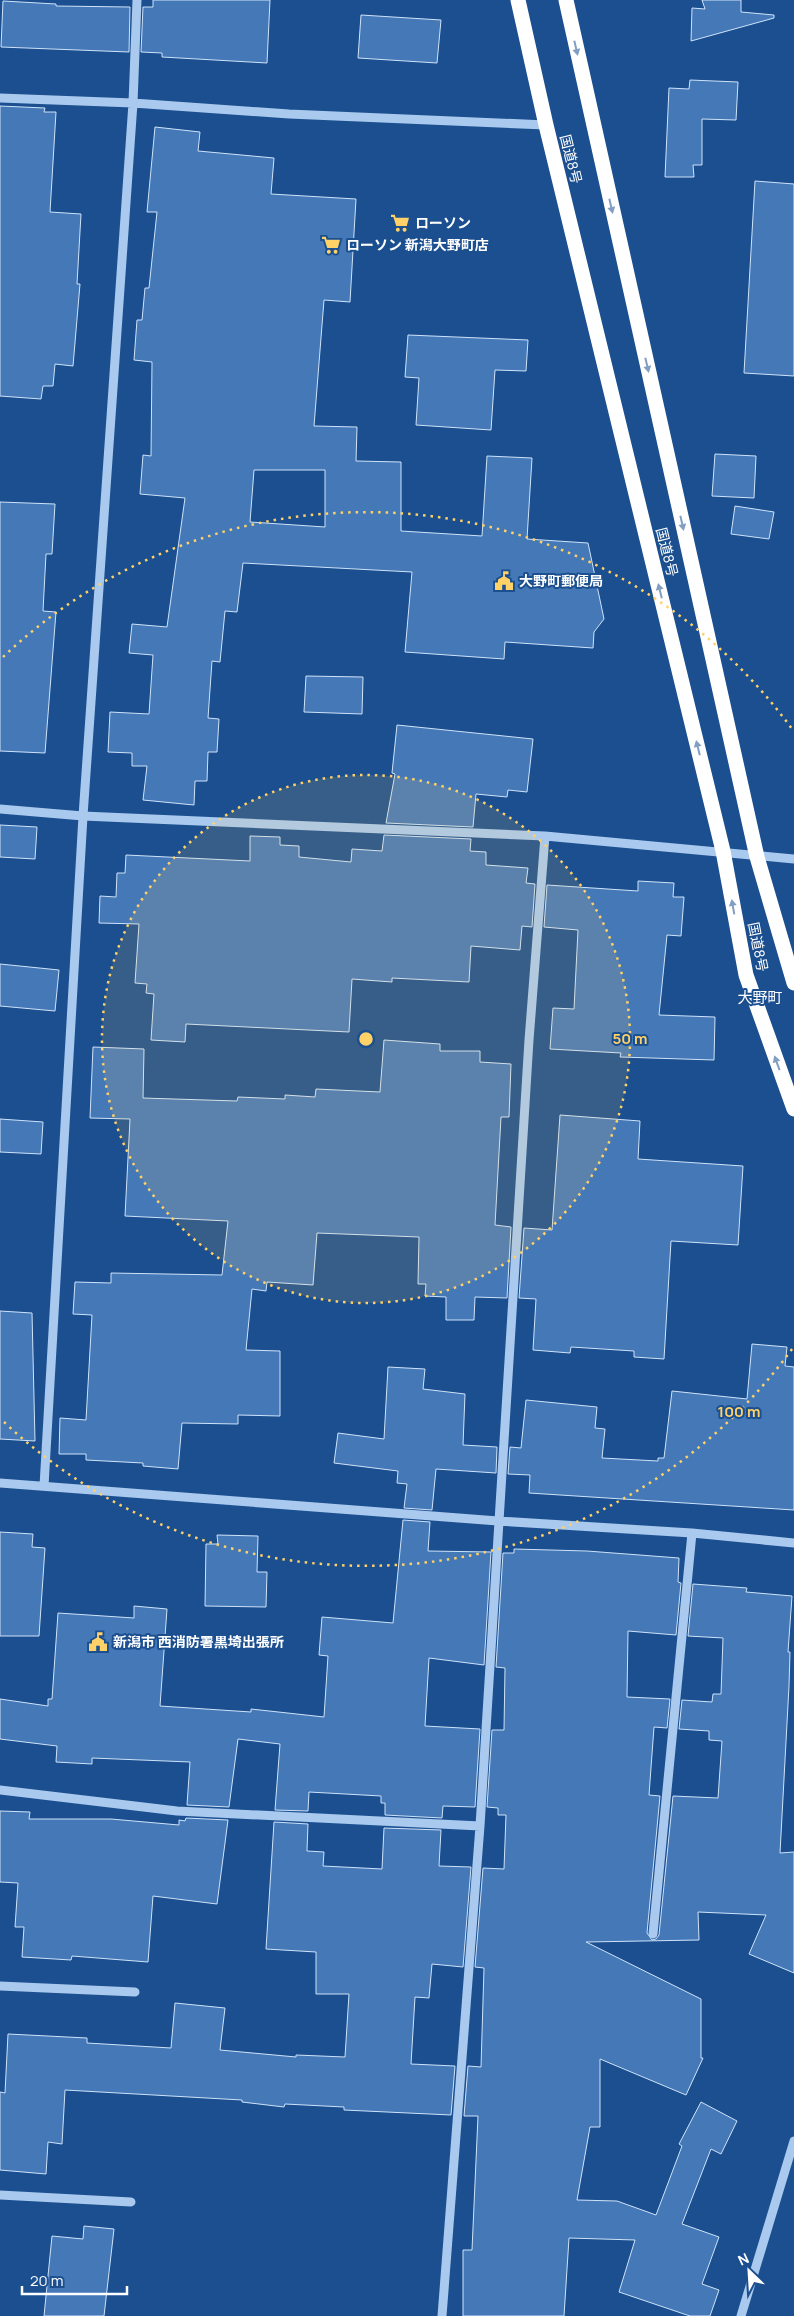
<svg xmlns="http://www.w3.org/2000/svg" width="794" height="2316" font-family="Manrope,'Noto Sans JP',sans-serif">
<rect width="100%" height="100%" fill="#1b4f8f"/>
<path fill="#4478b7" stroke="#cfe3fa" fill-rule="evenodd" d="M153 0H270L267 63 162 57V53L141 52 143 7H153Z
M702 0H741V12L774 15V18L691 41 692 8 705 9Z
M3 1 56 4V6L130 7 129 52 1 47Z
M361 15 441 20 437 63 358 58Z
M690 80 738 82 736 120 702 119V165H693L694 177H665L669 88 689 89Z
M0 106 45 108 44 112H56L50 212 81 214 77 284H80L73 366 55 364 53 386H43L41 399 0 396Z
M155 127 200 132 198 151 274 158 271 194 356 199 350 302 324 300 314 426 357 427 356 461 401 462V531L482 536 487 456 532 458 527 539 588 543 604 619 594 632 593 648 505 642 504 659 405 652 412 572 243 563 237 612 225 611 220 662 212 661 208 718 219 719 217 752H208L207 781H195L194 805 143 800 147 766H132V753L108 752 110 712 149 714 153 655 129 653 132 624 167 627 185 498 140 494 143 455 151 456 152 362 134 360 137 320H142L145 288H149L157 212H147ZM254 470H325V527L250 522Z
M755 181 794 184V376L744 373Z
M408 335 528 340 526 371 495 370 491 430 416 425 419 378 405 377Z
M715 454 756 456 754 498 712 496Z
M0 502 55 504 52 554H46L43 611 56 612 45 753 0 751Z
M735 506 774 512 769 539 731 534Z
M306 676 363 677 362 714 304 712Z
M397 725 533 739 527 792 508 790 507 797 476 794 473 827 386 823 395 774 392 773Z
M0 825 37 827 35 859 0 857Z
M384 835 471 839 470 851 486 852V865L528 868 526 883 535 884 532 927 522 926 520 950 471 946 469 982 392 978V982L352 979 349 1032 186 1024 185 1042 151 1040 154 994 146 993 147 984 135 983 139 924 99 923 100 896 116 897 117 873H125L126 855 250 861V836L280 837V845L299 846V857L351 862 352 849 382 851Z
M638 881 674 883 673 897H684L681 936 667 935 659 1015 715 1017 714 1060 620 1057 621 1053 550 1049 553 1008 574 1009 578 930 544 927 547 885 638 891Z
M0 964 59 970 55 1011 0 1006Z
M384 1040 440 1044V1051H480V1062L511 1064 509 1117H501L495 1225 511 1227 507 1298 475 1297 474 1320H446V1297L425 1296 426 1284H418L419 1237 317 1233 313 1285 267 1282 266 1291 252 1289 246 1350 280 1351V1416L238 1415V1424L182 1423 178 1469 143 1466V1463L86 1460V1454H59L60 1418 86 1420 92 1315 73 1314 75 1282 111 1283V1273L222 1275 228 1221 125 1216 130 1119 90 1118 93 1047 144 1049 143 1098 237 1101 238 1097 285 1099V1095L315 1097 316 1089 380 1092Z
M560 1115 640 1121 638 1159 743 1166 738 1245 671 1241 664 1359 634 1357V1351L571 1347 570 1353 533 1350 536 1299 519 1298 524 1228 552 1230Z
M0 1119 43 1122 41 1154 0 1152Z
M0 1311 32 1313 35 1441 0 1439Z
M752 1344 787 1347 785 1366 794 1367V1510L529 1493 530 1475 508 1474 510 1447 521 1448 526 1400 597 1407 595 1428 605 1429 602 1458 658 1461V1458H664L672 1391 747 1399Z
M388 1367 425 1369 423 1389 465 1394 463 1445 497 1447 496 1473 436 1469 432 1510 404 1508 407 1484 397 1483 398 1471 334 1463 338 1433 384 1439Z
M403 1520 430 1522 428 1551 491 1552 484 1665 429 1658 425 1726 480 1729 475 1807 443 1806 442 1818 385 1815V1803H381V1796L309 1792 308 1811 275 1810 280 1744 238 1739 229 1807 187 1805 190 1762 92 1758V1764L56 1762 57 1746 0 1739V1699L48 1706V1699H52L58 1613 134 1618V1606L167 1609 160 1706 251 1712V1709L324 1717 328 1656 319 1655 322 1617 393 1623Z
M0 1532 33 1534 32 1547 45 1548 39 1636H0Z
M217 1535 258 1536 257 1572H267L266 1607 205 1606 206 1544H218Z
M514 1549 587 1551 679 1558 678 1582 681 1583 676 1635 628 1631 627 1697 670 1699 667 1728 654 1727 649 1795 660 1796 647 1933 652 1940 656 1939 659 1935 673 1796 718 1798 722 1741 709 1740V1731L679 1729 682 1700 712 1702 713 1694H721L723 1638 688 1636 693 1584 747 1588 746 1592 792 1596 788 1652H790L789 1686 780 1853 794 1852V1973L749 1954 766 1915 698 1912 699 1940 586 1942 701 1999V2058H703L686 2095 600 2059V2127H590L577 2200 617 2201 656 2215 682 2146 679 2144 701 2102 737 2121 721 2154 711 2149 682 2224 719 2237 702 2284 719 2290 710 2316H690L619 2292 635 2240 569 2238 564 2316H463V2250H472L478 2116H464L468 2066 481 2067 484 1968 475 1967 483 1868 504 1869 506 1815H498V1808L487 1807 492 1730H504L505 1668 496 1667 503 1553H514Z
M0 1811 30 1812 29 1819H111L179 1825V1820L185 1821 186 1818 228 1820 217 1904 153 1896 148 1962 72 1956 71 1960 22 1957 24 1927H15L18 1883 0 1882Z
M274 1822 308 1824 307 1851 324 1852 323 1866 382 1869 384 1828 441 1830 439 1866 471 1867 463 1967 432 1964 429 1998 415 1997 411 2064 455 2066 451 2115 344 2110V2107L285 2104 284 2107 242 2102V2100L65 2090 62 2144 48 2142 46 2174 0 2170V2092L5 2093 8 2034 87 2038V2043L171 2048 175 2003 225 2008 220 2050 296 2057V2055L345 2057 349 1994H316V1952L266 1949Z
M84 2226 114 2229 104 2316H44L52 2236 83 2239Z"/>
<g fill="none" stroke-linecap="round" stroke-linejoin="round">
<path stroke="#a9c9ee" stroke-width="9" d="M0 98 133 103 289 114 546 125
M0 809 83 816 545 836 794 859
M0 1483 498 1521 692 1533 794 1543
M44 1486 83 816 133 103 137 0
M0 1790 177 1811 480 1826
M653 1934 692 1533
M0 1986 135 1992
M0 2195 131 2202
M442 2316 480 1826 529 1040 545 836
M741 2316 794 2141"/>
<path stroke="#fff" stroke-width="15" d="M518 0 546 125 723 851 746 975 794 1109
M566 0 757 857 794 983"/>
</g>
<defs><path id="oneway-solid" d="M-6-.8H1V-3.2L6.5 0L1 3.2V.8H-6Z" transform="scale(1.25)"/></defs>
<g fill="#829ec1">
<use href="#oneway-solid" transform="translate(576 48) rotate(77)"/>
<use href="#oneway-solid" transform="translate(611 206) rotate(77)"/>
<use href="#oneway-solid" transform="translate(647 365) rotate(77)"/>
<use href="#oneway-solid" transform="translate(682 523) rotate(77)"/>
<use href="#oneway-solid" transform="translate(660 591) rotate(-104)"/>
<use href="#oneway-solid" transform="translate(698 748) rotate(-104)"/>
<use href="#oneway-solid" transform="translate(733 907) rotate(-100)"/>
<use href="#oneway-solid" transform="translate(777 1063) rotate(-110)"/>
</g>
<circle cx="366" cy="1039" r="264" fill="#ffd166" fill-opacity=".12"/>
<g fill="none" stroke="#ffd166" stroke-width="2.5" stroke-dasharray="2.5 5">
<circle cx="366" cy="1039" r="264"/>
<path d="M792 1349A527 527 0 0 1 3 1421M3 657A527 527 0 0 1 792 729"/>
</g>
<defs>
<g id="supermarket-bare" transform="scale(1.5)"><path d="M-6-5.5h2.5l.6 2H6L4.5 2H-2.5L-4.4-4H-6ZM-1.5 3.2a1.3 1.3 0 1 0 .1 0ZM3 3.2a1.3 1.3 0 1 0 .1 0Z" fill="#ffd166" stroke="#1b4f8f" stroke-width="2.5" paint-order="stroke"/></g>
<g id="civic-bare" transform="scale(1.5)"><path d="M-.6-6.5H3V-4.5H.6V-3L4-1V1h2V6H-6V1h2V-1L-.6-3ZM-1.2 2.5V6h2.4V2.5Z" fill="#ffd166" stroke="#1b4f8f" stroke-width="2.5" paint-order="stroke"/></g>
</defs>
<g fill-rule="evenodd">
<use href="#supermarket-bare" x="400" y="223"/>
<use href="#supermarket-bare" x="331" y="245"/>
<use href="#civic-bare" x="504" y="581"/>
<use href="#civic-bare" x="98" y="1642"/>
</g>
<g text-anchor="middle" stroke-width="4" stroke-linejoin="round" paint-order="stroke">
<g font-size="14" fill="#fff" stroke="#1b4f8f">
<text transform="translate(571 159) rotate(76)" y="5">国道8号</text>
<text transform="translate(667 552) rotate(76)" y="5">国道8号</text>
<text transform="translate(758 947) rotate(79)" y="5">国道8号</text>
</g>
<g font-size="14" font-weight="bold" fill="#fff" stroke="#1b4f8f" text-anchor="start">
<text x="415" y="228">ローソン</text>
<text x="346" y="250">ローソン 新潟大野町店</text>
<text x="519" y="586">大野町郵便局</text>
<text x="113" y="1647">新潟市 西消防署黒埼出張所</text>
</g>
<g font-size="15" fill="#fff" stroke="#1b4f8f">
<text x="760" y="1003">大野町</text>
</g>
</g>
<circle cx="366" cy="1039" r="8" fill="#ffd166" stroke="#1b4f8f" stroke-width="2.5"/>
<g font-size="15" text-anchor="middle" font-weight="bold" fill="#ffd166" stroke="#1b4f8f" stroke-width="4" stroke-linejoin="round" paint-order="stroke">
<text x="630" y="1044">50 m</text>
<text x="739" y="1417">100 m</text>
</g>
<g transform="translate(749 2271) rotate(335)" stroke="#1b4f8f" stroke-width="4" paint-order="stroke">
<path d="M0-4L9 19L0 12L-9 19Z" fill="#ffffff"/>
<text y="-8" font-size="14" font-weight="bold" text-anchor="middle" fill="#ffffff">N</text>
</g>
<path d="M22 2286v8h105v-8" fill="none" stroke="#ffffff" stroke-width="2.5"/>
<text x="30" y="2286" font-size="15" fill="#ffffff" stroke="#1b4f8f" stroke-width="4" paint-order="stroke">20 m</text>
</svg>
